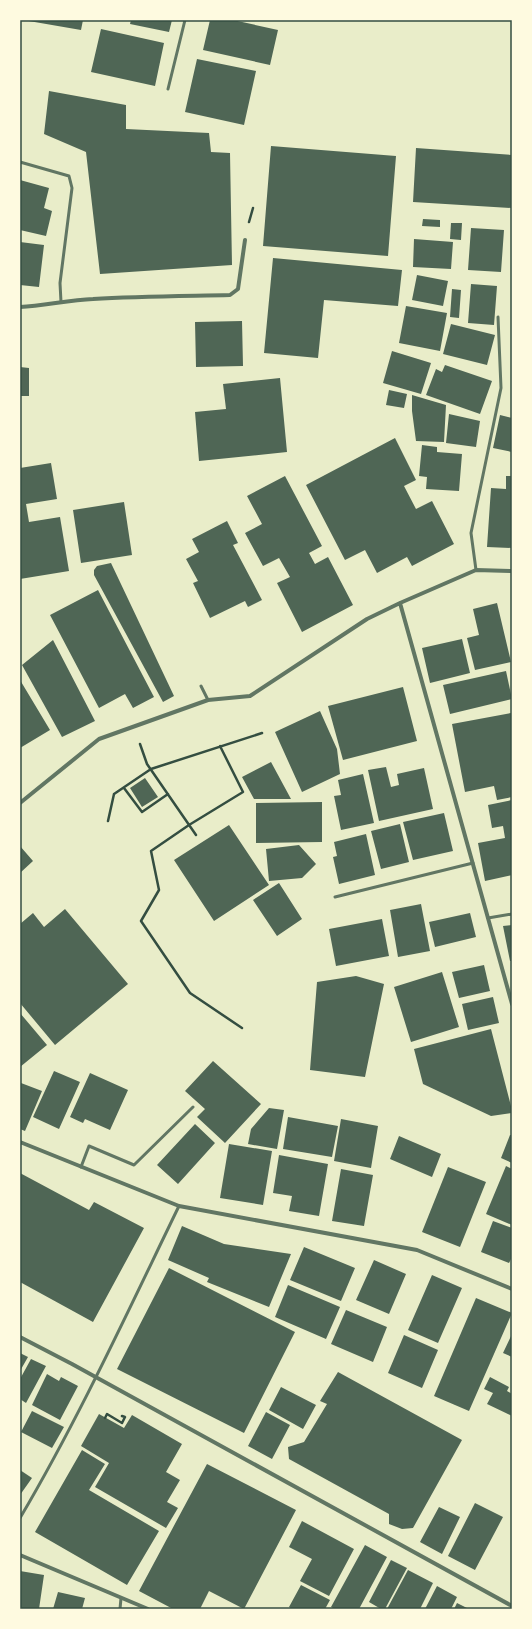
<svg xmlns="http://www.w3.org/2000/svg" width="532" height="1629" font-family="Inter,sans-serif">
<rect width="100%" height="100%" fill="#e9edc9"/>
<path fill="#4f6655" d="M23 20H83L81 30Z
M131 20H172L169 32 130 24Z
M210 20H233L278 30 270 65 203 50Z
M101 29 164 43 155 86 91 72Z
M197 59 256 71 244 125 185 112Z
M49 91 126 105V129L209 133 211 152 230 153 232 265 100 274 86 152 44 134Z
M271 146 396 156 388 256 263 246Z
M416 148 512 155V208L413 202Z
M20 180 49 188 44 208 52 211 46 236 20 230Z
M423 219 440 220V227L422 226Z
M451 223H462L461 240 450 239Z
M471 228 504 230 501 272 468 270Z
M414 239 453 242 451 269 413 267Z
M20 242 44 245 39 287 20 285Z
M273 258 402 270 398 306 324 300 318 358 264 353Z
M417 275 448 281 443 306 412 300Z
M471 284 497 286 494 325 468 323Z
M452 289 461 290 459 318 450 317Z
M406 306 447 313 440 351 399 343Z
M242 321 243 366 196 367 195 322Z
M451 324 495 335 487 365 443 354Z
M392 351 431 363 421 394 383 383Z
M445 365 492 381 480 414 426 395 436 369 442 372Z
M20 367 29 368V396H20Z
M280 378 287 452 199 461 195 412 226 409 223 384Z
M389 390 407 394 404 408 386 405Z
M412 395 446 405 444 442 416 441 412 411Z
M449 414 480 421 476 447 446 443Z
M500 415 512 418V452L493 448Z
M395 438 416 480 404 486 416 509 432 501 454 544 412 566 407 557 377 573 365 550 345 560 306 485Z
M422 445 437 447V452L462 454 459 491 426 489 427 477 419 476Z
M51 463 57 499 26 504 29 522 60 517 69 571 20 579V468Z
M285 476 322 546 309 553 315 564 328 557 353 605 302 632 277 583 290 577 279 558 263 566 245 533 262 524 247 496Z
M506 476H512V548L487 547 491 488 506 489Z
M124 502 132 555 81 563 73 510Z
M227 521 238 543 233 545 262 600 248 607 245 601 210 618 193 583 198 581 186 559 199 552 192 539Z
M111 563 174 696 163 702 94 575V570L97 566Z
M98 590 154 697 133 708 125 694 99 708 50 615Z
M497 603 511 662 475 670 467 638 479 635 473 609Z
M462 639 470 673 430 683 422 648Z
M53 640 95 721 62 737 22 665Z
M506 671 512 699 450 714 443 685Z
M20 680 50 730 20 748Z
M403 687 417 741 343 760 328 706Z
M320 711 337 749 340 774 302 792 275 732Z
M511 713 512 797 497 800 494 786 465 792 452 724Z
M271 762 291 799H254L242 777Z
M386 767 391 787 399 785 397 774 424 768 433 809 379 821 368 770Z
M363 774 374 823 341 830 334 796 341 795 338 780Z
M145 778 158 797 142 807 130 788Z
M512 800V875L485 881 478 843 505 838 503 826 492 828 488 805Z
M322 802V842L256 843V803Z
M444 813 453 851 413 860 403 822Z
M400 824 409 862 381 869 371 831Z
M229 825 269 885 214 921 174 860Z
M366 834 375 875 339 884 333 857 337 856 334 842Z
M299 845 316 864 302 878 269 881 266 849Z
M20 846 33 861 20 873Z
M279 883 302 919 277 936 253 900Z
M421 904 430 951 398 957 390 910Z
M65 909 128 984 55 1045 20 1003V924L33 913 44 927Z
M470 913 476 937 435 947 429 922Z
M382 919 389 956 336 966 329 929Z
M512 925V961H510L503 926Z
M484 965 490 991 459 998 452 972Z
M442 972 459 1027 411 1042 394 987Z
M356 976 384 984 365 1077 310 1070 317 982Z
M493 997 499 1023 468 1030 462 1004Z
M20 1013 47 1045 20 1067Z
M491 1029 512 1110V1113L491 1116 423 1084 414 1049Z
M213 1061 261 1104 225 1143 197 1117 205 1109 185 1091Z
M54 1071 80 1082 59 1129 33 1117Z
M90 1073 128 1090 110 1130 85 1119 83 1123 70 1117Z
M21 1083 42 1091 25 1131 20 1129V1086Z
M269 1108 284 1110 277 1149 248 1144 251 1129Z
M288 1117 338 1126 332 1157 283 1149Z
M341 1119 378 1126 371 1168 334 1161Z
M195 1124 215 1143 178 1184 157 1165Z
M510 1135H512V1163L501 1158Z
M399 1136 441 1154 432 1177 390 1159Z
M229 1144 272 1151 263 1205 220 1198Z
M279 1155 328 1164 319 1216 289 1211 292 1196 273 1193Z
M506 1166 512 1169V1225L486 1214Z
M448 1167 486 1182 460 1247 422 1232Z
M341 1169 373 1175 364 1226 332 1221Z
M20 1173 89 1210 94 1202 144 1228 93 1322 20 1282Z
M493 1221 512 1228V1257L509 1263 481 1252Z
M182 1226 224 1244 291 1254 269 1307 207 1282 209 1278 168 1260Z
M304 1247 355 1268 341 1301 290 1280Z
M374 1260 406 1274 389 1314 356 1300Z
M169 1268 295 1332 244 1433 117 1369Z
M432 1275 462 1288 438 1343 408 1330Z
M288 1285 340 1307 326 1339 275 1317Z
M476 1298 512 1313 469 1411 434 1396Z
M346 1310 387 1327 373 1362 331 1344Z
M512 1334V1357L503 1353Z
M404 1335 438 1350 422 1388 388 1373Z
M20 1353 28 1357 20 1371Z
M31 1359 46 1366 26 1403 20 1399V1379Z
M338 1372 462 1440 413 1528 402 1529 389 1524V1514L289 1459 288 1447 304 1442 327 1404 320 1401Z
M47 1374 59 1381 61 1377 78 1386 60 1420 32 1405Z
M490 1377 509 1387 507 1391 512 1394V1416L487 1404 493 1393 484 1389Z
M281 1387 316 1405 303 1429 269 1410Z
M32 1411 64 1427 52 1448 21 1432Z
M266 1412 290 1425 272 1459 248 1446Z
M99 1414 124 1428 132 1415 182 1444 166 1472 180 1480 167 1502 178 1508 166 1528 95 1487 109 1463 81 1446Z
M82 1450 105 1464 89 1490 159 1531 127 1585 35 1532Z
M207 1464 296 1510 244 1609 209 1591 200 1609H173L139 1591Z
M20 1470 32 1478 20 1495Z
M475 1503 503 1517 475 1570 448 1556Z
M439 1507 460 1517 442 1554 420 1542Z
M302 1521 354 1549 329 1596 300 1581 312 1559 289 1547Z
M365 1545 387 1557 359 1609H335L331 1607Z
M391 1560 407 1568 385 1609H381L369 1602Z
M408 1570 433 1583 420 1609H387Z
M20 1571 44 1575 39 1609H20Z
M301 1585 330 1600 325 1609H292L289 1607Z
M437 1586 457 1597 451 1609H425Z
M58 1592 85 1598 82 1609H53Z
M457 1603 469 1609H454Z"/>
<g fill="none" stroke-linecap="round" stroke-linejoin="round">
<path stroke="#344e41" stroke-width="2.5" d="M249 222 253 208
M140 744 147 764 196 835
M220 746 243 792 189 825 151 851 159 890 141 921 190 993 242 1028
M124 788 142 812 168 794
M108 821 114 794 151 769 262 733
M105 1418 107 1414 122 1423 125 1417 122 1416"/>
<path stroke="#617663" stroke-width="3" d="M168 89 185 20
M20 162 69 176 72 188 60 283 61 302
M476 570 471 533 501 388 498 317
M201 686 208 700
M335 897 473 863
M488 918 512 914
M81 1167 89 1146 134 1165 193 1107
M20 1518C79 1418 128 1311 179 1206
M120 1609 121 1598"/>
<path stroke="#617663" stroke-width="4" d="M20 307C44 306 68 300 93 299 138 296 185 296 230 295L238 289 245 240
M400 603 512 1004
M20 803 99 739 208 700 250 696 367 619 400 603 476 570 512 571
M20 1142 179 1206 417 1250 512 1289
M20 1337 72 1364 512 1606
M20 1555 148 1609"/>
</g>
<rect width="532" height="1629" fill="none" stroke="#fefae0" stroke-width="42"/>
<rect x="21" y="21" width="490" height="1587" fill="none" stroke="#344e41" stroke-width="1.5"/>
</svg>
